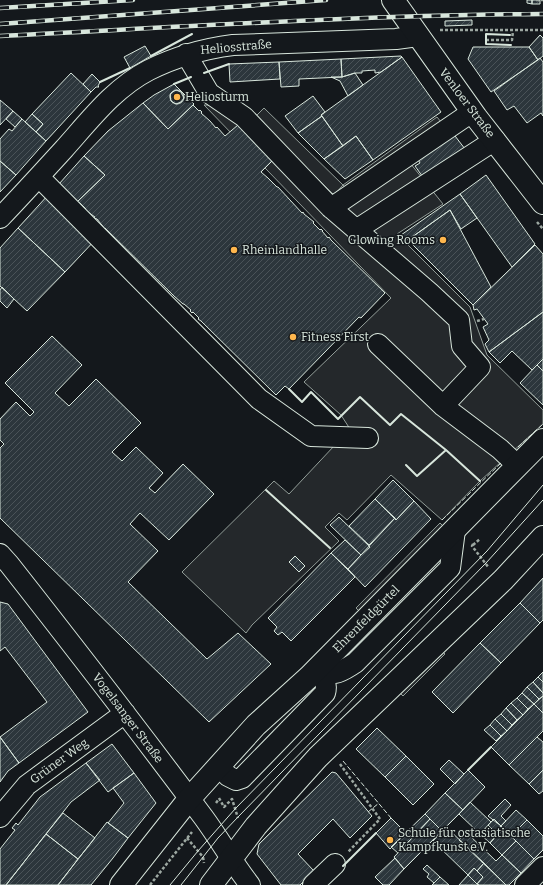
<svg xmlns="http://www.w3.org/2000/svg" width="543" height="885" font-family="Bitter,serif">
<defs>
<pattern id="building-hatch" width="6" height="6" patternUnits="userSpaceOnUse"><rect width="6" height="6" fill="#2c363c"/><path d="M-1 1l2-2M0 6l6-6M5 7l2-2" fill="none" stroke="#4a5358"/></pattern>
</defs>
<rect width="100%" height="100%" fill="#14181c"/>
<path fill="#24282b" stroke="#939e99" d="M204 105H239L344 206 410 163 443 204 397 234 470 307 487 355 543 410V424L480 481 442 520 391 475 347 520 339 513 325 527 339 541 252 625 246 633 182 572 274 481 289 494 350 429 341 415 304 382 391 298Z
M264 108 343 185 334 195 255 117Z
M437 117 441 122 346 188 343 185Z
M440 523 444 527 360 612 356 608Z
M441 650 445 654 403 696 399 692Z"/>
<path fill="url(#building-hatch)" stroke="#d8e6dc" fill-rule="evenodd" d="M527 0H532V4L527 3Z
M532 0H540V4H532Z
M472 20V25L445 26V21Z
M540 35 543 38V56L538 60 529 47Z
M145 46 151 56 130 68 124 57Z
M473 47H529L538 60 491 92 468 59Z
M401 56 402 57 381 72 375 73V70L362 71V73H355L342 77 341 59Z
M402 57 441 112 373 160 356 136 343 146 321 115Z
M540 58 543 62V116L541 113 527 123 514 106 507 110 494 91Z
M341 59 342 77 299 79V86L281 87 279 62Z
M279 62 280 79 230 82 229 64Z
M71 73 91 92 46 141 36 132 43 124 32 114Z
M355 73 363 85 348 96 340 81 331 77H342Z
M92 74 100 82 98 86 99 87H96L91 92 83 84Z
M174 84 194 104 168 129 143 103 154 95ZM176 90 181 92 184 98 181 102 176 104 171 101 170 95 171 93Z
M170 97a7 7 0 1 1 14 0a7 7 0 1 1-14 0Z
M313 96 325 112 321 115 322 116 298 133 285 116Z
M0 100 13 111 0 125Z
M143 103 168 129 193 105 199 111 200 110 202 112 201 113 210 121 216 128 217 127 225 136 238 125 273 160 261 172 268 178 277 187H278L302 213 303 212 304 214 314 222 313 223 320 230 321 229 323 231H322L328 238 329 237 331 240 385 293 361 318 359 317 289 389 285 386 276 395 201 321 198 319 199 318 193 312 192 313 190 311 191 310 184 304H183L174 296 105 228V229L97 219 94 218 95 217 85 210 86 209 80 203 77 202 105 175 84 156 108 131Z
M13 111 22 119 15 127 6 119Z
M32 114 43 124 36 132 25 122Z
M322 116 343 146 324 159 298 133Z
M22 119 46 141 16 175 0 161V139L9 129 12 131Z
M452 132 465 149 425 180 415 166 420 163 417 158Z
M356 136 373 160 345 179 324 159Z
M84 156 105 175 77 202 59 184Z
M0 161 16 175 0 192Z
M486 175 535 244 512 267 460 194Z
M49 194 97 238 65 272 18 228Z
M460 194 477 218 461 229 450 210 408 240 401 235Z
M450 210 491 287 473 305 408 240Z
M18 228 65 272 27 311 0 286V248Z
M535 245 543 254V312L489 352 485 344 489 340 483 327 488 324 477 309 474 310 473 305Z
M2 287 14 299 7 308 0 301V290Z
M543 312V359L532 370 512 351 500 363 489 352Z
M52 336 82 365 55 393 69 406 96 379 141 423 112 452 122 461 136 447 163 473 149 488 155 493 183 464 214 494 169 540 140 513 130 524 158 551 128 582 207 659 238 633 271 664 209 722 0 518V448L4 444 0 440V419L16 402 30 416 34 412 5 383Z
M543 359V371L537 365Z
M537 365 543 371V405L520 383Z
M393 480 414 501 396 520 375 499Z
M375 499 395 518 369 545 349 526Z
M414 501 431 519 365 587 348 569 395 518 396 520Z
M339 517 370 547 361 555 330 525Z
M345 540 361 555 348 569 331 553Z
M331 553 355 577 291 641 282 632 278 635 274 631 277 627 268 618Z
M295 556 305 566 299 572 289 562Z
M543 578V620L540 623 520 603Z
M0 602 8 604 88 712 19 763 0 737 47 702 5 647 0 651Z
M520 603 540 623 501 663 480 643Z
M480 643 501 663 453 713 432 692Z
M543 672V682L538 677Z
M538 677 543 682V693L533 682Z
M533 682 543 693V696L539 699 527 687Z
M527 687 539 699 534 704 522 693Z
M522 693 534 704 528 709 517 698Z
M543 696V713L534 704Z
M517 698 528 709 523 715 511 703Z
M511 703 523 715 517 720 506 708Z
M534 704 543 713V731L509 765 491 747Z
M506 708 517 720 512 725 501 714Z
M501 714 512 725 507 731 495 719Z
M495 719 507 731 501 736 490 725Z
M490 725 501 736 496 741 484 730Z
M377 728 406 756 385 777 356 749Z
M0 737 19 763 8 771 0 782Z
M537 737 543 742V770L529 784 509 765Z
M112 744 134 773 108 792 86 763Z
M406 756 434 784 413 805 385 777Z
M449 760 464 774 455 784 440 769Z
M86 763 100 780 71 802 6 885H0V849L15 830 12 828 16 823 18 825 40 797Z
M468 770 485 787 463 810 445 793Z
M543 770V791L539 794 529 784Z
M332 772 336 773 372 816 350 838 333 819 298 854 314 871 300 885H281L257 854 259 844Z
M134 773 156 803 128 838 108 823 124 803 113 788Z
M445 793 463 810 442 831 425 814Z
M505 799 511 805 501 816 506 821 501 826 488 816Z
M470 802 491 822 480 834 459 814Z
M516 810 527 820 511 836 501 826Z
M63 813 95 838 78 859 46 834Z
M425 814 430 819 398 853 391 847Z
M391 818 406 833 390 849 376 833Z
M430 819 442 831 404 869 394 857Z
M494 819 501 826 495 832 488 825Z
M527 820 543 836V850L534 859 511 836Z
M107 822 128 838 113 858 91 885H58Z
M501 826 503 829 498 835 495 832Z
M446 827 484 863 477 871 474 868 468 875 433 841Z
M485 828 494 838 490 843 480 834Z
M503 829 516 841 502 855 490 843Z
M466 832 496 861 502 855 521 873 509 885H506L459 840Z
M46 834 78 859 58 885H6Z
M516 841 534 859 521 873 502 855Z
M395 858 404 869 389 885H383L375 877Z
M484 863 506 885H479L477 884 483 877 477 871Z
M427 865 440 877 434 883 427 877 429 874 423 869Z
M474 868 483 877 477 884 468 875Z
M468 875 477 884 479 885H459Z
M440 877 449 885H432Z"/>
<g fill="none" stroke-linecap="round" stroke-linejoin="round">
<g stroke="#d8e6dc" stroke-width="22">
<path id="minor" d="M186 54 209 93 244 117 331 208 429 292 459 320 462 346 480 367 443 406
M39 177 259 399 311 436 368 438
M331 208 472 112
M0 218C22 195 43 172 64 149 90 120 114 88 149 70 177 56 202 49 233 45L396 39 418 36
M356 230 495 140
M378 344 443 406 500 449 517 465
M0 554 9 564C75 648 140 732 204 818 220 840 233 863 250 885
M317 668C336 677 339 673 355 663L450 568 455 530
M219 766 228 776 236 780 242 778 325 693C328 683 323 677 317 668
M0 817 27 785 125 713
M313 885 335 864
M525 885 543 867"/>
</g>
<g stroke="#d8e6dc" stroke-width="24">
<path id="major" d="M393 0 476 117 543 203
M121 885 189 799 256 725 309 677 543 440
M211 885 256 826 318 757 503 580 543 537"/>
</g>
<path stroke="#9da8a2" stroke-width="2.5" stroke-dasharray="3 2" stroke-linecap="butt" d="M536 0H543
M440 30H543
M486 40H512L513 31
M537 222 543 229
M477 321 484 319
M473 544 472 546 489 568
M473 545 480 539
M340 764 380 819 348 852
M219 798 224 807 232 799 238 818
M216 803 219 799
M187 838 203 857 204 863
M150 885 192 832"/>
<use href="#minor" stroke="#14181c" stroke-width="20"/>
<use href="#major" stroke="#14181c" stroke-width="22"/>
<path stroke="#d8e6dc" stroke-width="1" d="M170 885 198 851 235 809 487 551 543 485
M181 885 218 838 238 817 486 563 543 500"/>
<g stroke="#d8e6dc" stroke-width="4.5">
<path id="rail" d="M0 8 133 0
M0 24 326 0
M0 36C181 27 362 15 543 14"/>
</g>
<use href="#rail" stroke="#14181c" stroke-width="3" stroke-dasharray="9" stroke-linecap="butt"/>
<path stroke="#d8e6dc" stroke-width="1" stroke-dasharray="5 2" stroke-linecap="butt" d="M518 447 543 424
M442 520 502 462
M343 761 391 818
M368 812 379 803"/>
<path stroke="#d8e6dc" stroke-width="2" d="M510 35 486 34V44L511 45
M151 56 192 34
M204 73 229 64
M100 82 130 68
M174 84 191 77
M289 389 302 402 311 392 338 419 360 397 390 425 401 414 446 450 480 481
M406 465 417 476 446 450
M266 490 330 548
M468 770 491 747
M343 866 376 833"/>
</g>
<g fill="#ffb74d" stroke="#14181c" stroke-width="1.5">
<circle cx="177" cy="97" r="4"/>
<circle cx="443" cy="240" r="4"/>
<circle cx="234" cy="250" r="4"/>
<circle cx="293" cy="337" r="4"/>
<circle cx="390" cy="840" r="4"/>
</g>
<g text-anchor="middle" stroke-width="3" stroke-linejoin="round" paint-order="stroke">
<g font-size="12" fill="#d8e6dc" stroke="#14181c">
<text transform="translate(236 47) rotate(-5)" y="4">Heliosstraße</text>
<text transform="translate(467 103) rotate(53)" y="4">Venloer Straße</text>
<text transform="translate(366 619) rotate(-45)" y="4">Ehrenfeldgürtel</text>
<text transform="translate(128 718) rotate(53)" y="4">Vogelsanger Straße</text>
<text transform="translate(59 761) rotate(-36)" y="4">Grüner Weg</text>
</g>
<g font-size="12" fill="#d8e6dc" stroke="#14181c" text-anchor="start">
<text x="185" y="101">Heliosturm</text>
<text x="435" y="244" text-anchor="end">Glowing Rooms</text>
<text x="242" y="254">Rheinlandhalle</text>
<text x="301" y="341">Fitness First</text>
<text x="398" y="837">Schule für ostasiatische<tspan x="398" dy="14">Kampfkunst e.V.</tspan></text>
</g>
</g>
</svg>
